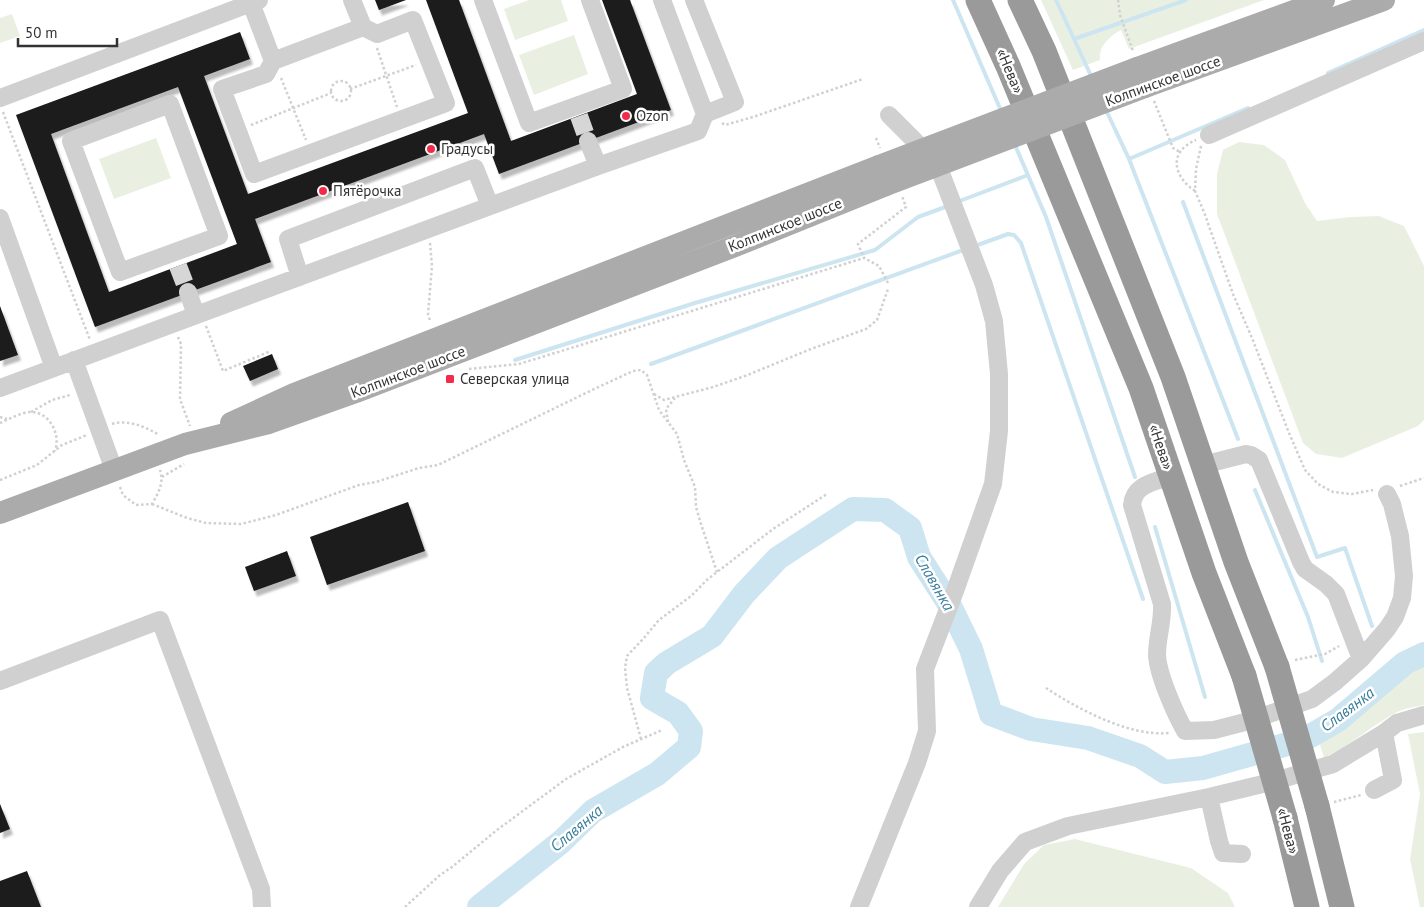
<svg xmlns="http://www.w3.org/2000/svg" width="1424" height="907" font-family="'PT Sans',sans-serif">
<defs>
<filter id="shadow"><feDropShadow dx="3" dy="5.5" stdDeviation="1" flood-color="#0004"/></filter>
</defs>
<rect width="100%" height="100%" fill="#fff"/>
<path fill="#eaf0e1" d="M529 0H561L568 21 515 40 504 9Z
M1041 0H1264L1129 49 1121 30C1110 36 1098 46 1100 60L1073 70Z
M12 14 20 36 0 43V18Z
M574 35 588 74 534 95 519 55Z
M156 138 171 178 114 199 99 159Z
M1239 142 1264 145 1285 160 1305 203 1317 221 1350 217 1379 216 1404 226 1424 266V420L1418 426 1342 458 1316 454 1303 443 1217 214V174L1223 150Z
M1424 663V705C1416 707 1405 708 1397 712 1372 725 1350 746 1324 758L1317 735 1340 724 1415 666Z
M1424 732V907H1420L1410 859 1420 794 1408 734Z
M1075 839 1191 868 1228 893 1235 907H998L1024 864 1044 845Z"/>
<g fill="none" stroke-linecap="round" stroke-linejoin="round">
<path stroke="#cce5f0" stroke-width="4" d="M953 0 1002 113
M1056 0 1092 78
M1074 39 1186 0
M1328 73 1424 30
M1106 110 1129 159 1238 439
M1015 145 1046 217 1135 477
M1129 159 1248 108
M957 202 1028 175
M1183 202 1317 557 1345 548 1372 626
M975 246 1008 234 1014 235 1021 243 1143 599
M515 360 695 303 875 250 918 217 948 206
M651 364 966 249
M1255 490 1308 617 1322 661
M1155 527 1205 697"/>
<path stroke="#cce5f0" stroke-width="24" d="M479 907 561 842 593 811 657 774 689 747 691 731 678 713 652 698 656 673 667 663 712 636 744 594 778 558 853 509 885 510 910 528 919 557 949 604 971 649 991 714 1031 729 1088 738 1140 756 1165 772 1203 768 1305 739 1338 720 1405 663 1424 654"/>
</g>
<path fill="#1a1a1a" fill-rule="evenodd" filter="url(#shadow)" d="M375 0H406L379 10Z
M426 0H459L511 141 637 94 602 0H630L671 110 499 174 484 134 255 219 271 262 95 327 16 115 240 32 250 59 204 76 248 194 468 113ZM178 87 237 244 109 292 51 134Z
M0 306 18 355 0 361Z
M272 354 278 369 250 381 243 366Z
M408 502 425 551 327 585 310 537Z
M287 551 296 576 254 591 245 567Z
M0 804 10 829 0 833Z
M27 871 41 907H0V881Z"/>
<g fill="none" stroke-linecap="round" stroke-linejoin="round">
<path stroke="#d6d6d6" stroke-width="18" stroke-dasharray="18 9" stroke-linecap="butt" d="M579 116 588 141
M178 266 188 292"/>
<path stroke="#d0d0d0" stroke-width="2.5" stroke-dasharray="2.5 2.5" stroke-linecap="butt" d="M1118 0 1120 15 1133 51
M377 48 397 107
M281 78 306 140
M331 91a10 10 0 1 1 20 0a10 10 0 1 1-20 0Z
M350 89 416 65
M1154 101 1173 148 1180 152
M3 112 90 340
M722 123 725 125 753 117 863 79
M251 125 331 93
M876 138 880 148
M1201 146 1196 169 1195 191 1204 212 1233 294 1252 338 1289 433 1305 470 1318 484 1333 492 1352 494 1373 490
M1195 191C1173 176 1168 152 1196 140
M430 243 432 266 428 314 430 321
M888 283 879 266 864 258 858 244 906 207 902 196
M206 326 223 371 271 351
M178 337 181 344 180 399 190 426
M469 369 519 364 864 258
M654 394 664 400 713 387 745 376 811 349 866 329 877 320 888 289
M31 412 52 400 70 395
M0 417 7 419
M668 422 666 409 675 398
M0 423C9 419 22 412 31 412 50 412 61 435 55 451
M112 424C128 419 146 427 159 435
M162 477 184 464
M0 480 37 465 62 445 87 435
M1400 486 1424 478
M120 487 123 495 136 505 152 504C159 492 164 483 160 470
M152 504 187 518 206 523 241 524 276 515 359 485 376 482 419 468 438 465 590 391 633 371 641 370 647 375 659 410 677 434 684 460 695 487 696 507 700 521 717 572
M1295 660 1325 654 1339 646
M1046 688C1078 709 1130 737 1169 733
M641 739 627 688 625 668 627 656 643 639 659 620 691 596 708 579 773 529 827 494
M1334 802 1361 795
M405 907 440 875 452 867 497 830 566 779 623 747 662 730"/>
<path stroke="#d0d0d0" stroke-width="18" d="M483 0 529 123 623 89 590 0
M694 0 735 102 705 114
M251 3 273 61 363 27 352 0
M273 61 266 74 222 89 254 174 446 103 413 20 377 34 363 27
M0 98 259 0
M170 104 219 236 120 272 71 141Z
M1209 135 1424 41
M588 141 598 166
M0 218 54 368
M300 277 288 239 475 168 490 206
M188 292 196 315
M74 360 114 470
M0 388 598 166 698 131 705 114 662 0
M1203 465 1246 454 1251 455 1259 460 1301 562 1305 569 1326 584 1336 594 1361 659
M1171 476C1155 482 1134 484 1132 505L1162 604C1163 622 1157 637 1157 655 1158 675 1175 713 1185 731L1214 730 1249 721 1312 699 1335 682 1361 659 1387 629 1395 617 1402 598 1404 576 1400 536 1392 504 1387 494
M0 681 160 620 261 889 262 907
M1374 790 1393 780 1384 733
M1209 797 1219 841 1223 853 1242 854
M859 907 917 763 927 731 925 669 955 591 993 484 999 431V374L994 321 984 285 937 163 889 115
M978 907 1000 871 1025 842 1068 826 1209 797 1271 782 1333 764 1384 733 1397 723 1424 715"/>
<path stroke="#ababab" stroke-width="22" d="M1137 68 1324 0
M1145 87 1384 0
M231 423 294 394 879 166
M0 513 185 444 269 423 356 392 735 246 886 185"/>
<path stroke="#9a9a9a" stroke-width="25" d="M978 0 1008 66 1141 388 1204 573 1244 676
M1020 0 1044 51 1173 377 1236 562 1277 667
M1317 806 1342 907
M1285 818 1307 907"/>
<path stroke="#ababab" stroke-width="22" d="M879 166 1137 68
M886 185 1145 87"/>
<path stroke="#9a9a9a" stroke-width="25" d="M1277 667 1317 806
M1244 676 1285 818"/>
</g>
<g fill="#f32b4a" stroke="#fff" stroke-width="2">
<circle cx="626" cy="116" r="5"/>
<circle cx="431" cy="149" r="5"/>
<circle cx="323" cy="191" r="5"/>
<rect x="445" y="374" width="10" height="10" rx="2.5"/>
</g>
<g text-anchor="middle" stroke-width="5" stroke-linejoin="round" paint-order="stroke">
<g font-size="15" fill="#333" stroke="#fff">
<text transform="translate(1010 71) rotate(67)" y="5">«Нева»</text>
<text transform="translate(1163 81) rotate(-20)" y="5">Колпинское шоссе</text>
<text transform="translate(785 225) rotate(-22)" y="5">Колпинское шоссе</text>
<text transform="translate(408 372) rotate(-21)" y="5">Колпинское шоссе</text>
<text transform="translate(1161 447) rotate(71)" y="5">«Нева»</text>
<text transform="translate(1288 831) rotate(75)" y="5">«Нева»</text>
</g>
<g font-size="15" fill="#333" stroke="#fff" text-anchor="start">
<text x="636" y="121">Ozon</text>
<text x="441" y="154">Градусы</text>
<text x="333" y="196">Пятёрочка</text>
<text x="460" y="384">Северская улица</text>
</g>
<g font-size="16" font-style="italic" fill="#387e9d" stroke="#fff">
<text transform="translate(935 582) rotate(60)" y="6">Славянка</text>
<text transform="translate(1347 709) rotate(-37)" y="6">Славянка</text>
<text transform="translate(576 828) rotate(-40)" y="6">Славянка</text>
</g>
</g>
<path d="M18 38v8h99v-8" fill="none" stroke="#333333" stroke-width="2.5"/>
<text x="25" y="38" font-size="15" fill="#333333" stroke="#ffffff" stroke-width="4" paint-order="stroke">50 m</text>
</svg>
